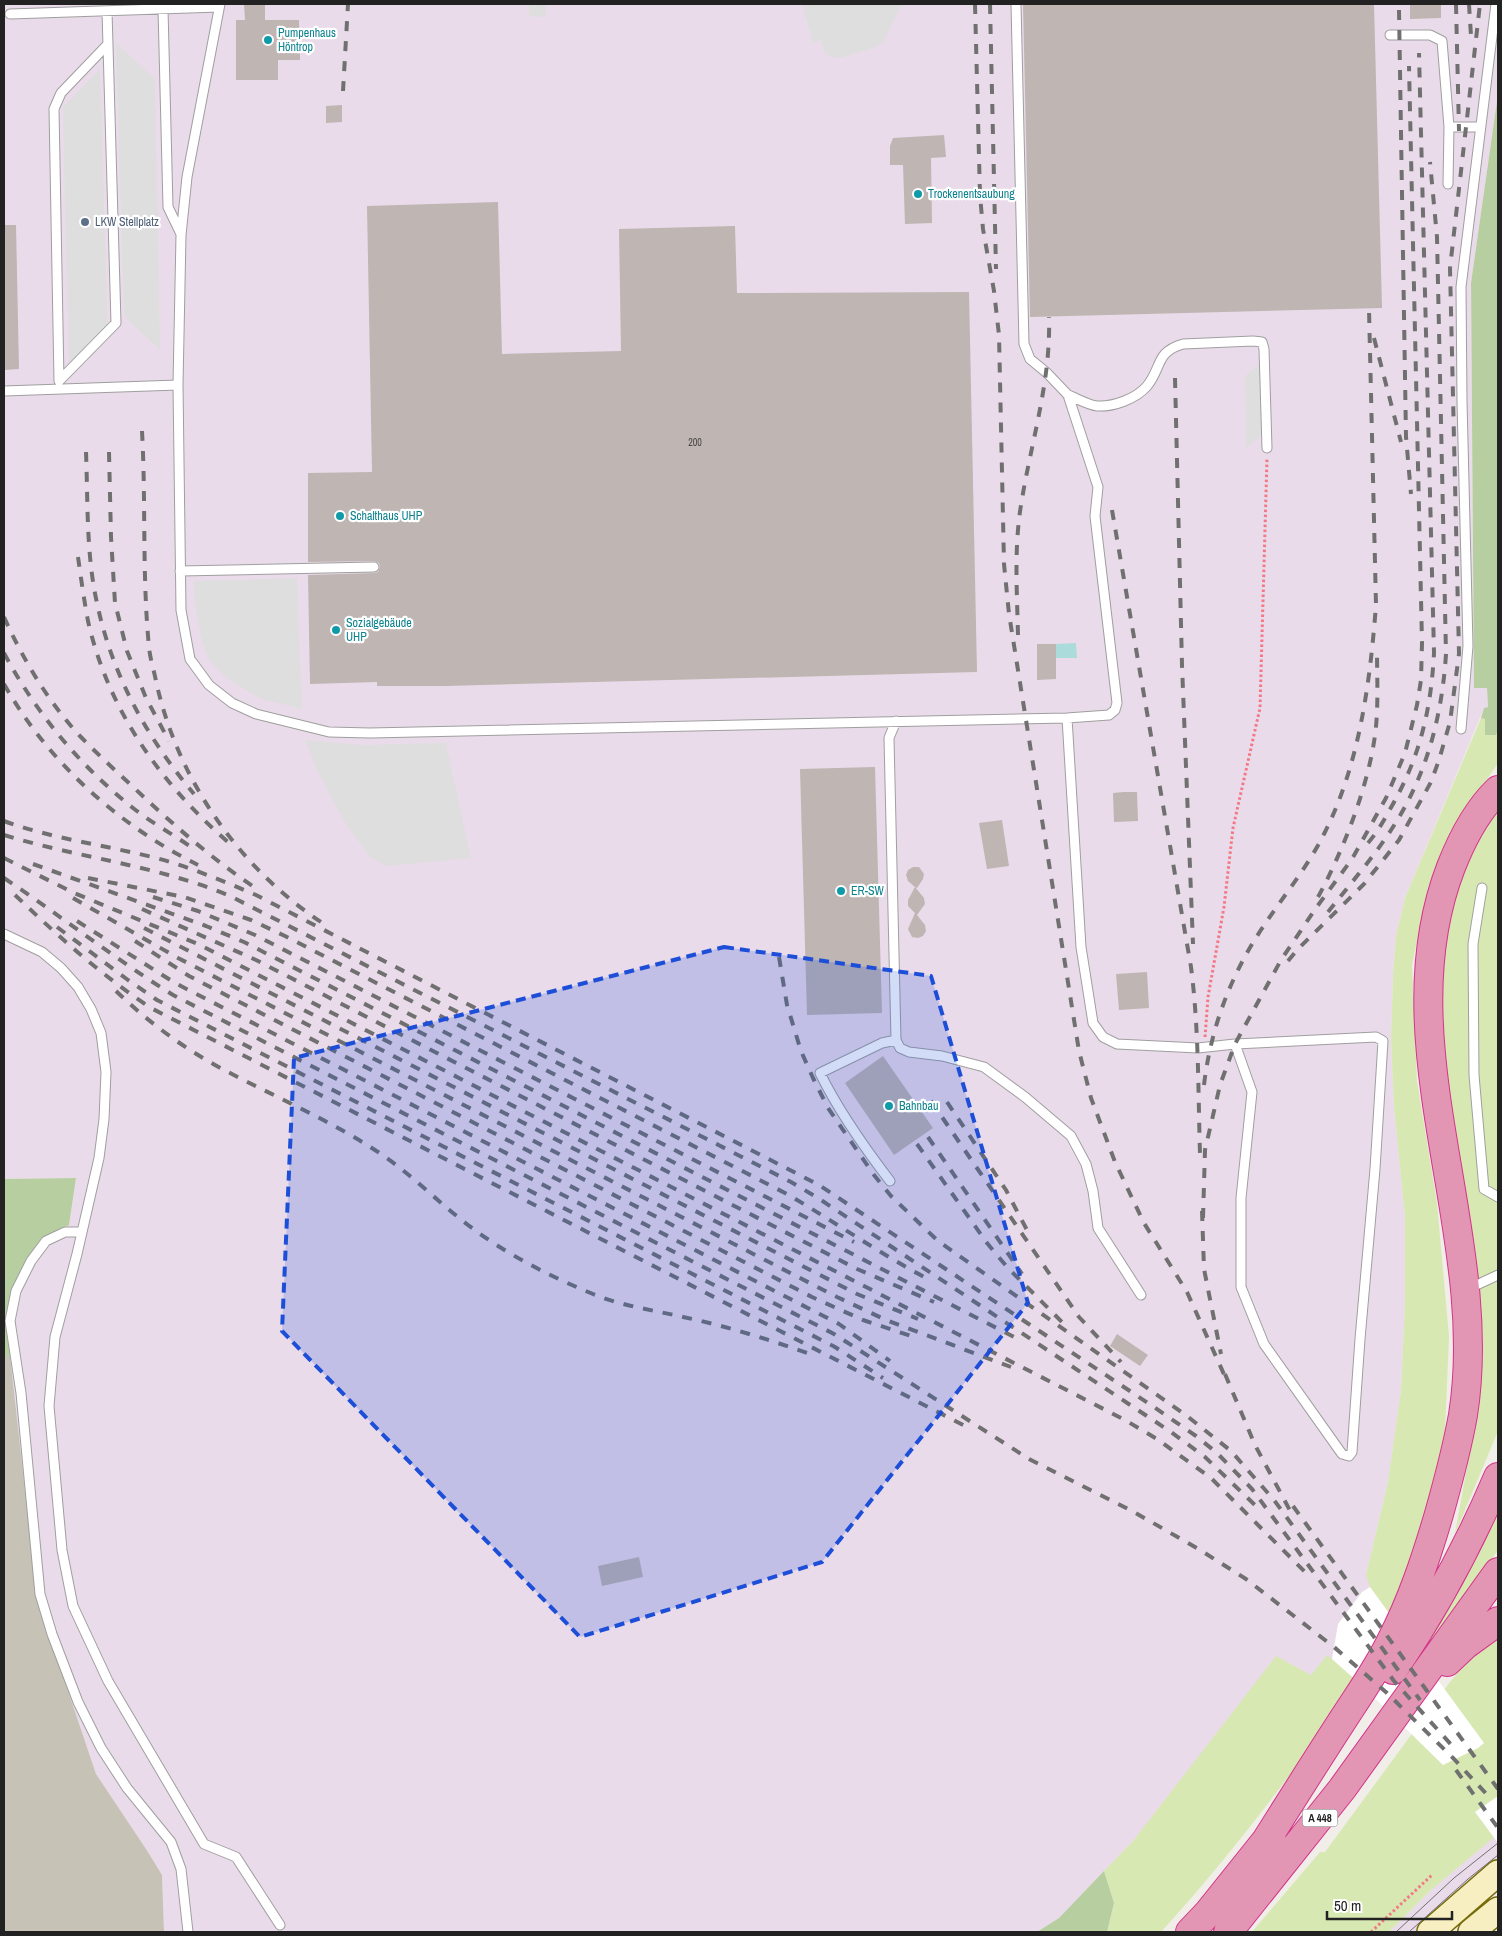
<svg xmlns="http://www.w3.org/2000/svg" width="1502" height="1936" font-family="'Archivo Narrow',sans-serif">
<rect width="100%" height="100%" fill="#f1ede9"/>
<path fill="#eadbea" d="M4 4H1498V94L1471 283 1474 688 1487 687 1488 708H1484L1405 898 1396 936 1393 974 1391 1040 1394 1107 1405 1218V1301L1401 1390 1388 1482 1366 1575 1498 1776V1864L1419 1932H1389L1431 1890 1437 1758 1359 1683 1311 1675 1133 1841 1059 1918 1037 1932H164L162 1875 148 1852 96 1774 37 1599 5 1321 13 1289 28 1260 43 1237 69 1225 76 1178 4 1179Z"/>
<path fill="#c6c2b5" d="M4 1356H10L37 1599 96 1774 148 1852 162 1875 164 1932H4Z"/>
<path fill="#d8e8b3" d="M1481 718 1485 719 1496 735 1498 730V763L1448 838 1428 888 1412 965 1417 1081 1437 1203 1449 1337 1445 1431 1426 1529 1391 1616 1370 1587 1366 1575 1388 1482 1401 1390 1405 1301V1218L1394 1107 1391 1040 1393 974 1396 936 1405 898Z
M1498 809V1431L1455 1534 1479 1399V1299L1442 1041 1440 957 1453 894 1477 839Z
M1498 1508V1550L1422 1659 1418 1653Z
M1498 1633V1834L1431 1890 1389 1932H1252L1320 1852H1325L1450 1682 1480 1646Z
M1327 1655 1355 1679 1346 1700C1287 1779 1228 1859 1161 1932H1107L1114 1903 1104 1871 1133 1841 1276 1656 1311 1675Z"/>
<path fill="#b7cea0" d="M1498 94V730L1496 735H1485V719L1481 718 1484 708 1488 707 1487 688H1474L1471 283Z
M76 1178 69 1225 43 1238 28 1260 13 1289 5 1321 10 1356H4V1179Z
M1104 1871 1114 1903 1107 1932H1037L1059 1918Z"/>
<path fill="#dedede" d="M529 4H546V17L529 16Z
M802 4H902L884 41 876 47 840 58 831 57 824 52 821 40 813 43Z
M116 43 155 79 160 350 124 316Z
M100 69 108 338 69 377 63 107Z
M1259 364 1261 436 1246 448 1245 376Z
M297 578 302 709 261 699 228 679 209 660 201 637 195 608 194 581Z
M305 740 362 745 446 743 471 858 387 866 370 857 344 821 317 770Z"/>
<path fill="#acdbdc" d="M1076 643 1077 658H1056V644Z"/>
<path fill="#fff" d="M1370 1587 1484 1743 1478 1748 1443 1765 1359 1683 1332 1659 1338 1624 1362 1592Z
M1498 1796V1843L1475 1812Z"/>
<path fill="#bfb5b2" d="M244 4H265V20H299L300 60H278V80H236V20H245Z
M1023 4H1374L1382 308 1030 317Z
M1410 4H1441V18L1410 19Z
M342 105V122L326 123V106Z
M944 135 946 157 931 158 932 223 905 224 903 165H890V146L893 138Z
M498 202 502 354 621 351 619 229 735 226 737 293 969 292 977 672 446 686H377V682L310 684 308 575 374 573 378 572 380 567 379 563 374 561 308 562V473L372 472 367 206Z
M4 225H16L19 369 4 370Z
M1037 644H1056V679L1037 680Z
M875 767 882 1013 807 1015 800 769Z
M1124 792H1137L1138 821 1114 822 1113 793Z
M1002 820 1009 866 987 869 979 823Z
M913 867H919L924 874 923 879 917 888 915 887 924 898 925 904 917 915 925 925 926 931 923 936 918 938 912 937 908 929 915 913 908 906V900L915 887 908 881 906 875 908 870Z
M1147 972 1149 1008 1119 1010 1116 974Z
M883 1056 933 1128 894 1155 845 1083Z
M1117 1334 1148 1355 1140 1366 1110 1346Z
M639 1557 643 1577 602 1586 598 1566Z"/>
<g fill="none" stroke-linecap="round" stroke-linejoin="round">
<g stroke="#9f9f9f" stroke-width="11">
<path id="service" d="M163 9 168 207 181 234
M10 14 219 7
M1390 35H1430L1442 41 1449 127H1480
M1448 184 1449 127
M59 381 116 323 107 11
M59 381 54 109 61 93 108 44
M178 385 181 610 190 659 209 685 232 703 256 714 329 732 370 733 1067 718 1109 715 1115 710 1117 703 1095 516 1098 487 1068 395 1047 373 1030 359 1024 344 1016 4
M4 391 178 385 181 235 187 177 220 4
M1068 395C1076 398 1088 405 1097 406 1113 407 1136 399 1147 386 1162 368 1155 352 1183 344L1253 341 1262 342 1264 349 1267 448
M180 571 374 567
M1067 718 1081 947 1093 1023 1103 1037 1117 1044 1198 1048 1235 1044 1376 1037 1383 1041 1375 1169 1360 1339 1352 1452 1349 1456 1342 1454 1264 1344 1241 1287V1198L1252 1092 1235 1044
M896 721 889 738 896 1040 900 1048 909 1052 942 1056 984 1067 1025 1097 1071 1136 1086 1164 1093 1191 1098 1228 1141 1295
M1461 729 1468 646 1462 401 1461 287 1496 4
M1482 888 1473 944 1474 1075 1484 1189 1498 1197
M4 934 42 952 61 968 78 987 91 1009 101 1033 106 1072 104 1119 99 1158 77 1254 55 1337 49 1406 62 1550 73 1606 108 1681 204 1844 236 1857 280 1925
M890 1181C864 1147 839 1112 820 1073L882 1043 896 1040
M82 1232H65L46 1241 31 1261 16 1291 10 1321 21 1393 40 1594 52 1634 78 1702 101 1748 127 1788 171 1842 181 1869 188 1932
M1468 1289 1498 1275"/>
</g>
<g stroke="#766c0b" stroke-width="28">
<path id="secondary" d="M1430 1932 1498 1873
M1471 1932 1498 1910"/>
</g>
<g stroke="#d3338a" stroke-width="30">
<path id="motorway" d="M1447 1662 1465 1645 1498 1621
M1393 1670C1434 1610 1470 1543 1498 1477
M1262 1847C1289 1804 1316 1761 1344 1718 1360 1693 1378 1668 1391 1641 1412 1601 1426 1558 1439 1514 1448 1482 1457 1449 1463 1415 1492 1233 1383 1043 1451 867 1462 839 1476 811 1498 790
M1190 1932 1208 1913 1272 1833
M1228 1932 1342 1789 1498 1572"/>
</g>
<path stroke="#f37885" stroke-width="3" stroke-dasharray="2.5 2.5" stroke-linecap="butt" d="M1205 1037 1208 997 1224 907 1233 828 1260 708 1267 458
M1371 1932 1432 1875"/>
<use href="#service" stroke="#fff" stroke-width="9"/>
<use href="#secondary" stroke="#f7efc1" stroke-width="25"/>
<use href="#motorway" stroke="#e396b4" stroke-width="28"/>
<path stroke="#707070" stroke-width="1" d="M1396 1932 1454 1878 1498 1843
M1409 1932 1468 1879 1498 1855"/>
<path stroke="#707070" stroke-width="4" stroke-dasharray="10 10" stroke-linecap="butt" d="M975 4 980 195 983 229 994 291 999 335 1004 564 1009 614 1079 1051 1091 1098 1115 1162 1144 1223 1187 1292 1227 1381
M990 4 996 269
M1456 4 1459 131
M1469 4 1471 36
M1399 10 1406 437 1411 494
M343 91 348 4
M1374 338 1401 442
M1175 378 1182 665 1193 944
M142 431C146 503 142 576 149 647 150 659 154 670 156 681 177 778 238 867 321 922
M86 452C88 502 86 554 97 603 112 675 147 738 194 794
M109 452 111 537 115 603 127 651 146 698 169 741
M1112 510 1191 967C1199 1029 1198 1091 1200 1154
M78 557C81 578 84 600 88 621 108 710 161 784 229 843
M4 617C23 659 47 700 79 735 101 758 125 779 148 801 183 833 220 865 260 891
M1018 635C1017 592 1014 548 1021 505 1031 442 1051 382 1049 317
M4 653C36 713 80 766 133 808 152 823 174 835 194 849
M4 684C48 762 118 825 198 865
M4 821C53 839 105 845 156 858 190 867 223 881 256 895L819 1185 1148 1403 1196 1436 1217 1453 1252 1489 1394 1681 1455 1749
M4 835C79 858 156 865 230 896L791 1182 818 1198 1171 1432 1205 1457 1258 1508
M1368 843C1376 834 1383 822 1389 811 1419 760 1431 712 1434 653L1419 53
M4 858 74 893 198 944 1125 1420 1157 1439 1211 1478 1309 1576
M33 864 206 926 244 942 1022 1341
M4 878C61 916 115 959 173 995L834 1334 1029 1459 1134 1512 1200 1550 1246 1579 1334 1647 1387 1693 1454 1759 1492 1800
M88 878 184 897 251 920 285 936 787 1194C835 1222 880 1254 930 1280
M15 895C58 936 101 975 151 1008L969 1428
M153 897 198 911 255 935 854 1242
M1318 897C1342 853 1366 792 1374 742 1379 712 1377 681 1377 650
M73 898 178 958 837 1297 886 1320 1011 1367
M142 909 256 960 857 1269 934 1302
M1328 912C1350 884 1374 857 1393 827 1427 774 1442 716 1446 654L1437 237 1430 162
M77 921 175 983 839 1324 890 1361
M57 927 128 980 157 1000 757 1307 835 1347 883 1378
M144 928 857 1294 918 1319
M135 941 189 976 812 1297 863 1320 914 1337
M779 957 787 1005 801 1051 813 1078 828 1108 874 1175 891 1196 938 1241 1187 1416 1231 1451 1274 1500 1420 1700
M1288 961 1298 949 1364 884 1399 840 1431 782 1439 760 1450 722 1459 654 1450 268 1480 4
M116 991C145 1019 179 1045 215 1065 270 1095 329 1119 381 1154 412 1175 438 1202 468 1225 506 1254 549 1276 593 1294 622 1306 653 1310 683 1317 727 1326 770 1340 813 1355
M1204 1085C1211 1026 1232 972 1265 924 1285 894 1309 865 1325 832 1360 762 1370 682 1376 605L1369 309
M931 1101 1079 1317 1121 1362
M947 1102 1006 1190 1029 1234
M928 1137 1022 1274
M917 1144 987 1243 1007 1267 1064 1324
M1202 1211 1204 1269 1221 1354
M1203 1218 1205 1150 1220 1085 1235 1044 1281 960 1316 908 1352 859 1386 798 1405 753 1417 705 1421 680 1422 643 1409 66
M1225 1374 1255 1445 1294 1518
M1293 1506 1498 1789
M1456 1770 1498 1828"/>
</g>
<path fill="#1d4ed8" fill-opacity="0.2" stroke="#1d4ed8" stroke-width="4" stroke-dasharray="10 6" stroke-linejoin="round" d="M724 947 931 976 1028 1303 822 1562 580 1637 282 1331 294 1058Z"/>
<g fill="#0f9aa8" stroke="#fff" stroke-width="2">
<circle cx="268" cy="40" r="5"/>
<circle cx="918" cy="194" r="5"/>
<circle cx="340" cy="516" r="5"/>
<circle cx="336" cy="630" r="5"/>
<circle cx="841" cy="891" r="5"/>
<circle cx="889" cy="1106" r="5"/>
</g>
<circle fill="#5c6f8a" stroke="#fff" stroke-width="2" cx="85" cy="222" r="5"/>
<g text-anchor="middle" stroke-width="4.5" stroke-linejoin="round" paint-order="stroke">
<g font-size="10" fill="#494746">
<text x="695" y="446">200</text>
</g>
<rect fill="#fff" stroke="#646464" stroke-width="1" x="1302.5" y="1809.5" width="35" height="17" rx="4"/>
<g font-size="11" font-weight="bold" fill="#222">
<text x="1320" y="1822">A 448</text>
</g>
<g font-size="12" fill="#0d838f" stroke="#fff" text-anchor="start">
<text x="278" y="37">Pumpenhaus<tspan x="278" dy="14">Höntrop</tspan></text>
<text x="928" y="198">Trockenentsaubung</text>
<text x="350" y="520">Schalthaus UHP</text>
<text x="346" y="627">Sozialgebäude<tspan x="346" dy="14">UHP</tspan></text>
<text x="851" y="895">ER-SW</text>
<text x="899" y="1110">Bahnbau</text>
</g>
<g font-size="12" fill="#4e5e75" stroke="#fff" text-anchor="start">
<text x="95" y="226">LKW Stellplatz</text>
</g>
</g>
<rect width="1502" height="1936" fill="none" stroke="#222222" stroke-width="10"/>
<path d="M1327 1911v8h125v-8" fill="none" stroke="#222222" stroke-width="2.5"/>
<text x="1334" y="1911" font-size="15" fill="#222222" stroke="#ffffff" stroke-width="4" paint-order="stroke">50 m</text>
</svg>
